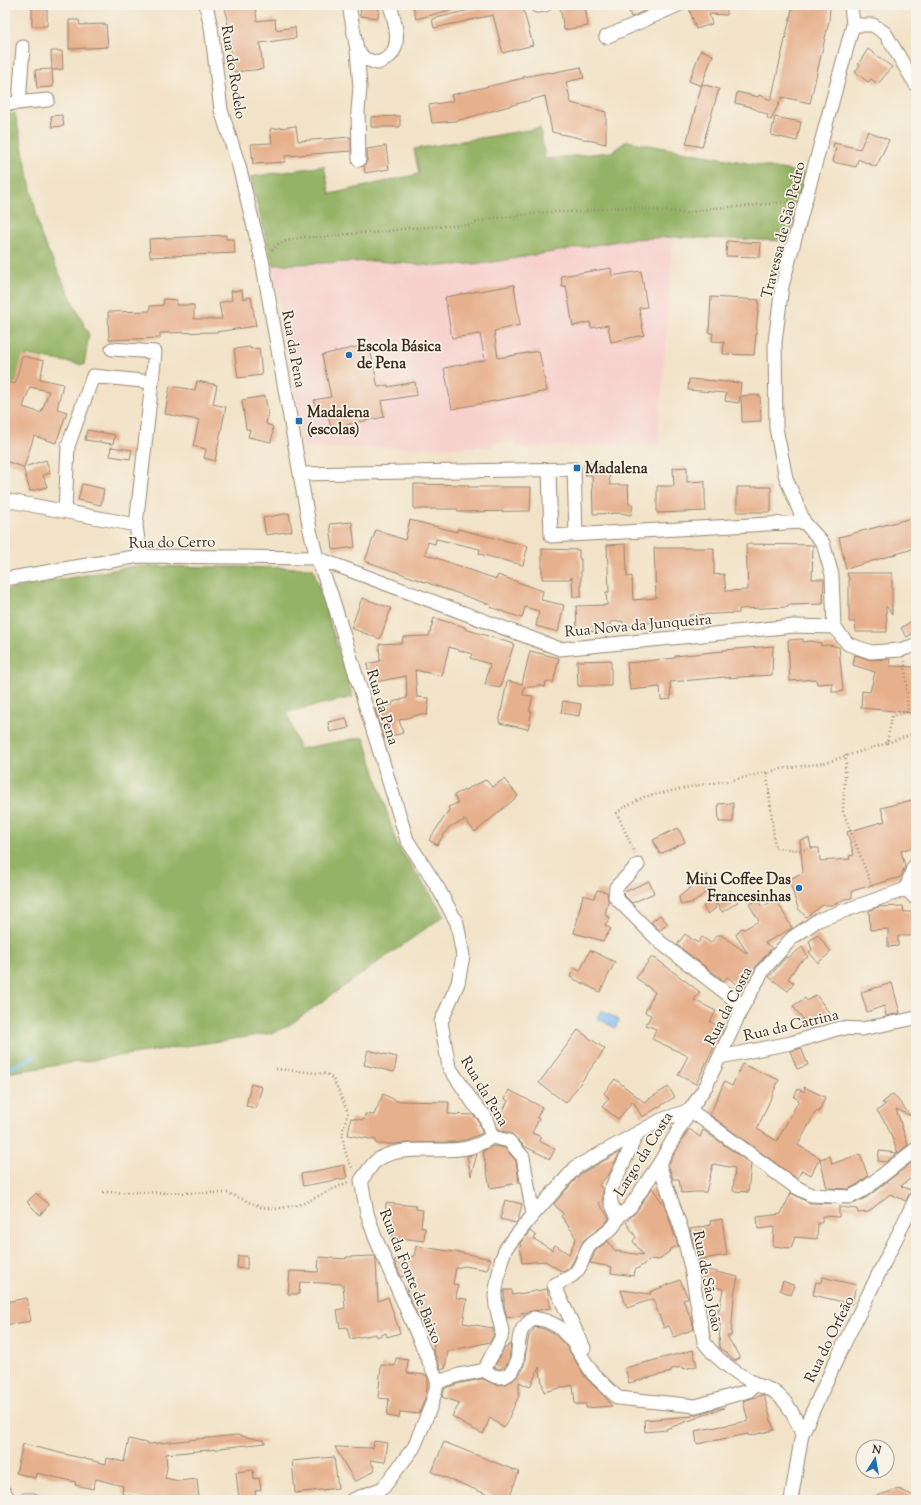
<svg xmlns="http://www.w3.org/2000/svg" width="921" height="1505" font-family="'Sorts Mill Goudy',serif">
<rect width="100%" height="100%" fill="#f7f3e8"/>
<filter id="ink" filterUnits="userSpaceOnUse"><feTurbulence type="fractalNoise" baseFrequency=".025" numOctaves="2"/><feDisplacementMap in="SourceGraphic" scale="8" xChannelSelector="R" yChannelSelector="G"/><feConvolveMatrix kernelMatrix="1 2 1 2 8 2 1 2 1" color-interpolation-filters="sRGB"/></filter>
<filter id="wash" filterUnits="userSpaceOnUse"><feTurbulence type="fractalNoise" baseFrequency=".012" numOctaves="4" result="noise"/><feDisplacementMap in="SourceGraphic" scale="16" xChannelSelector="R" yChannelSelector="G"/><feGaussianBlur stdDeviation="0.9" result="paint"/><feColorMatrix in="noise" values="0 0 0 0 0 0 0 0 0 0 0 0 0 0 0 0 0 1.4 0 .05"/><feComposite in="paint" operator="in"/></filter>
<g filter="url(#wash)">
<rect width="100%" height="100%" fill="#f2e3c8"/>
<path fill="#f7d0cd" d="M673 237 658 444 517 447 514 441 494 442 491 447 308 448 303 445 273 265 375 261 438 266 487 263 631 239Z"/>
<path fill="#95b366" stroke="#686e42" d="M15 113 41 236 89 335 84 365 27 355 5 403V315L7 314 5 308V115Z
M540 128 545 159 611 152 627 141 808 174 789 241 673 237 631 239 487 263 438 266 375 261 273 265 250 177 324 166 330 194 419 174 414 149Z
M134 566 313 568 353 697 287 712 299 749 364 737 397 845 445 915 289 1025 273 1033 5 1073V590Z"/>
<path fill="#7dbff2" stroke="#5c7488" d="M601 1010 619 1020 615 1028 597 1018Z"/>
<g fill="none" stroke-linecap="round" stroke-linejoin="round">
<path stroke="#7dbff2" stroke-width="4" d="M5 1071 35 1056"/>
</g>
<g id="blocks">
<path fill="#e7b08d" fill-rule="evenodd" d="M32 5H47V26H32Z
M225 5H255L257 21 275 19 276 30 295 27 296 38 260 43 263 69 234 72Z
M361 5H379L378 18 360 16Z
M413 5H457L458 8 416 19Z
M490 5H522L533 45 503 53 493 15 434 28 432 19Z
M575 5H585L588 26 564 30 560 7Z
M642 5H658L631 17 629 11Z
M688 5H727V15L709 14 712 24 696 29Z
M793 5H830L829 21 810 103 782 97 771 120 767 118 768 115 748 106 735 103 737 92 758 97 759 95 771 100Z
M69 20H79L80 25 106 24 108 47 69 49Z
M868 49 892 67 878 84 871 79 868 82 855 72 860 65 858 64Z
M701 50 713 55 701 86 689 81Z
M51 51H62L63 69 52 70Z
M581 67 584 78 566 82 571 103 606 112V144L552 132 545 96 456 121 432 123 429 105 453 101 451 95 524 78 523 77 550 72V73Z
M52 69 53 87 37 88 35 70Z
M702 84 719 89 702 147 686 144Z
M62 115 64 126 52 127 51 116Z
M400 116V127H371V117Z
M775 117 801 122 797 141 771 135Z
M296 126 298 141 351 137V151L285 156V162L253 164 251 144 272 143 270 129Z
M868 131 889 140 876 167 858 159 856 167 833 162 836 148 833 147 834 143 860 149Z
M386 146 389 169 365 173 364 166 367 160V149Z
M226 235V239H234L235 253 150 257 149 239Z
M727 241 761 243 760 257 726 256Z
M611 268 612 276 641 271 647 307 639 308 644 335 611 342 608 325 591 328 590 322 573 326 566 286 562 287 561 276Z
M514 285 520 325 494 331 498 358 539 351 547 391 452 409 444 368 485 360 480 334 452 338 445 297Z
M242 290 243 299 251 297 256 326 216 332 160 333V338L109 340 108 312 150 311V306L163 305 164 299 177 300 176 305H194V319H222L219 303 232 300 231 291Z
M711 297 759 300 754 355 723 354 724 342 712 341 713 333H709Z
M369 344 378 387 388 385V387L415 382 417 395 381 401 384 417 331 428 327 412 318 413 314 400 331 397 322 355Z
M250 347V349L259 348 262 375 238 378 234 349Z
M22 356 44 361 40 379 63 384 57 409 67 412 56 443 34 436 24 467 46 460 50 473 43 475 47 487 30 491 23 467 5 461V395L9 382 15 384ZM30 387 49 391 41 413 23 407Z
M689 379 741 383 739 403 725 401 726 393 688 390Z
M197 381 217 385 213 404 226 407 215 461 204 458 206 449 193 446 199 420 165 414 170 386 195 390Z
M760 395 761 421 742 422 741 396Z
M265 396 268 412 266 424 272 426 273 433 271 442 248 437 250 430 246 429 242 400Z
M87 430 115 435 113 444 85 440Z
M111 447 132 450 130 459 110 456Z
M585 462 609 467 610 485H628L629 504 633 505 631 515 620 513 593 514 592 475H585Z
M687 467V482L705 481V499L706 511 657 513V486H674L673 468Z
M82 484 104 489 101 505 78 500Z
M414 484 468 485V487H531L530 511 458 512V509H414Z
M737 487H771V512H737Z
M289 513 292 531 266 535 263 518Z
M912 518 916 534V548L846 569 839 537Z
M410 520 457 532V529L528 546 523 565 479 554 480 549 436 539 435 544 428 542 425 554 496 579 498 575 543 591 541 600 564 605 558 632 536 626 539 611 525 607 522 618 490 607 491 605 365 561 376 530 405 540Z
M352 522 355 547 333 550 330 524Z
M626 544 627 577 632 576 633 600 656 598 654 548H714V575L724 574 726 591 748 590 746 544 813 545 812 579H824L823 604 788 605V607L739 609V613L689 615 690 619 646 623V624L623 627V621L610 622V631L577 632 576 606 607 605 606 592H609L607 545Z
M542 549 579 550V559H581V597H573L572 577 570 579H542Z
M847 573H892V614L886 606 887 632H856L855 622H849V579Z
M362 598 391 608 380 639 351 628Z
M434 618 465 627V629L514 644 500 688 485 685 490 664 470 658 472 654 449 647 442 676 415 670 417 697 429 698 427 715 421 714 399 720 403 733 384 738 375 709 392 705 393 702 407 698 406 676 371 683 367 664 380 661 379 644 402 643 403 637 429 636Z
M916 618V631L907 637 901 628Z
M803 639V642L811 641 821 643V646L829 645 839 647 843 691H841V692H832V683L817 684 816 679 790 681 788 640Z
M773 646 772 675 725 678V677L670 682 671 699 661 700 660 687 630 690 627 663 675 658V656L723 651V650Z
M530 651 559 658 553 683 546 681 545 687 537 685 536 687H524L523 695 533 696 529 711H532L528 729 499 723 507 681 522 684Z
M855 655 871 660 890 659 889 666 916 667V713L861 708 862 691 870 692 875 672 853 665Z
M611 660V686H578L577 661Z
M563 701 581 704 579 716 561 713Z
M346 718 349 728 330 732 328 722Z
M504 779 518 796 475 832 465 820 449 827 437 845 429 840 449 810 448 807 458 803 454 795 486 780 492 787Z
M916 799V846L901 851 905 866 901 877 852 891V898L845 899 833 905H823L806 917 798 908 789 880 803 872 800 840 809 838 811 848H819L820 861 850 859 849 856 854 855 847 832 885 821 881 808Z
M733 803V822H719L718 804Z
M678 828 685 842 660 854 653 840Z
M707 874 711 888 694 902 681 905 679 897Z
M649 881 654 893 632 903 623 894 624 892Z
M597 890 607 892 608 901 605 915 610 918 605 925 611 929 603 941 574 933 583 895 594 898Z
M731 891 738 902 722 912 715 901Z
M712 894 716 908 708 914 703 907Z
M776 899 792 928 765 943 772 948 758 964 743 988 727 977 724 981 677 945 685 934 698 943 702 937 711 943 717 935H721L748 954 736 935 741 928 744 929 759 921 749 904 758 900 762 907Z
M903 906 904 912H916V936H898V946L888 947V929L870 930 869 911 878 907Z
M660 915 668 924 660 930 651 922Z
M818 935 831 952 818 963 809 952 812 950 809 941Z
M802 947 808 957 798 964 788 979 794 983 788 991 769 977 786 957 788 958Z
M590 950 615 962 600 992 570 977 574 968 580 971Z
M651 958H655L700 992 694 1000 716 1011 710 1022 723 1028 696 1084 678 1075 688 1056 652 1039 656 1029 646 1025 651 1015 645 1012 655 992 636 978Z
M892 983 900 1013 886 1016 884 1006 867 1012 861 992Z
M816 995 831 1015 810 1029 793 1006 805 998 807 1001Z
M578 1030 605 1049 566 1103 539 1083Z
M801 1048 808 1065 797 1069 790 1051Z
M368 1050 397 1057 394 1072 364 1065Z
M742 1064 779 1080 757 1129 777 1141 799 1100 794 1097 798 1089 805 1092 804 1087 825 1097 819 1112 816 1111 798 1145 820 1158 811 1175 802 1170 797 1179 710 1115 724 1082 732 1086Z
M615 1079 644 1102 668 1087 675 1097 642 1117 633 1101 618 1119 602 1107 609 1098 604 1093Z
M251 1084 262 1087 256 1108 246 1106Z
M509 1090 542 1107 537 1118 539 1119 532 1133 541 1137 539 1141 555 1149 550 1159 524 1146 511 1133 498 1130 496 1124 508 1101 505 1099Z
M383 1094 397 1101 449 1102 448 1114 473 1115 478 1120 482 1132 481 1134 468 1139 455 1142 408 1143 394 1144H376V1140L348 1135 351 1118 364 1120 365 1114 374 1115Z
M893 1094 911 1116 896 1109 908 1145 898 1153 887 1125 877 1111 886 1104 882 1103Z
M689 1129 700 1137 703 1130 751 1164 748 1192 733 1191 735 1168 713 1164 706 1192H696L681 1193 679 1179H673L668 1165Z
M493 1146 505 1148 516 1161 519 1183 490 1188 483 1151Z
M879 1151 897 1153 886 1162 878 1161Z
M620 1152 610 1173 599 1185 603 1190V1200L599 1203 609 1218 605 1224 584 1240 570 1267 563 1272 545 1261 522 1263 520 1243 530 1231 536 1236 534 1239 552 1250 555 1245 569 1254 576 1238 573 1234H574L561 1216 563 1214 554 1204 581 1173Z
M477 1154 471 1176 467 1156Z
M860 1154 868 1176 858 1184 848 1189 827 1188 820 1159 830 1156 832 1164Z
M914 1161 916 1166V1174L901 1186 913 1191 909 1194 906 1201 890 1194 868 1212 858 1213 857 1209 839 1207V1217L822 1216V1223H818L817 1239 795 1237 791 1248 773 1246 774 1227 758 1229 757 1217 781 1214 791 1193 810 1203 853 1204 867 1197Z
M344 1165 347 1178 303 1186 301 1174Z
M652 1188 665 1206 678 1246 670 1249 669 1252 658 1260 652 1259 635 1270 634 1276 611 1273 612 1267 590 1263 596 1250 608 1241 615 1251 643 1255 633 1241 636 1237 626 1222 636 1212Z
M36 1193 49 1205 40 1215 27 1202Z
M505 1200 522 1204 518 1220 516 1223 500 1219Z
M386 1203 416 1206V1209L423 1210 421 1227 425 1228 424 1241 392 1237 393 1227H389L390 1216H385Z
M722 1219 727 1255 697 1260 690 1229 711 1225 710 1221Z
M416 1246 468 1254 491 1259 487 1270 465 1266 456 1268 453 1284 458 1285 456 1298 467 1299 463 1323 493 1328V1335L490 1342 448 1351 445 1369H441L433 1350 435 1336 422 1325 407 1292 410 1275 401 1277 394 1260 414 1256Z
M238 1256H247V1269L237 1268Z
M375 1256 376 1260 378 1301 388 1297 400 1333 387 1337 386 1333 377 1337 376 1334 350 1339 347 1327 340 1328 337 1310 345 1308 343 1284 300 1282 299 1294H288L290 1271 318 1272 319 1257 346 1259V1257Z
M704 1269 738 1277 734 1295 731 1336H727L740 1358 735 1361 719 1347 720 1323 709 1322V1309L719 1310 723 1289 702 1284Z
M822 1277 856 1285 852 1304 813 1295 816 1282 821 1283Z
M680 1280 688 1298 683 1300 692 1321 694 1329 674 1337 669 1326 664 1328 653 1299 627 1308 621 1290 651 1294 650 1292Z
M783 1281 795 1286 791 1295 780 1290Z
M547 1289 551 1308 521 1313 525 1315 507 1318 504 1305V1290H512V1295Z
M27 1298 31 1321 5 1325V1302Z
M536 1327 544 1329 554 1334 566 1346 586 1378 608 1400 612 1406 586 1408V1404H575L573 1385 544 1392 539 1367 530 1387 519 1382V1396L504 1428 490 1418 483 1434 463 1424V1423L452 1416 460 1403 442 1397 445 1388 461 1383 482 1379 497 1385 505 1384 512 1381 518 1376 523 1369 529 1335Z
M511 1344 509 1359 506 1365 500 1369 494 1367 503 1350Z
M693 1350 697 1366 684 1369 683 1367 671 1369V1372L629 1383 625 1368Z
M396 1358 408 1360 407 1373 426 1375 428 1378 426 1396 419 1414 400 1412 399 1418 387 1416 389 1399 378 1398 381 1365 395 1366Z
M762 1395 764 1396 774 1430 749 1436 748 1434 697 1444 695 1431 748 1421 743 1401Z
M719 1408H724L666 1429 667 1430 645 1432 644 1420 692 1416V1414H698Z
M237 1435 265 1441V1443L220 1448 219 1449 166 1454 167 1468 165 1478 179 1481 197 1479 199 1500H147L122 1494 123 1486 96 1479 93 1489 75 1485 76 1482 36 1473 35 1478 16 1473 23 1444 106 1464 107 1458 124 1462 129 1439 150 1444Z
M374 1441 388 1443 385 1462 370 1460 375 1470 355 1482 335 1447 373 1448Z
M444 1442 519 1472 508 1500H501L432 1472Z
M334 1457 338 1488 295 1493 292 1461Z
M253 1470 254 1479 259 1478 261 1490 255 1491 256 1498 239 1500 236 1472Z
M899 1489 916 1497V1500H872V1497Z"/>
</g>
</g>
<g filter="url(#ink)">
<use href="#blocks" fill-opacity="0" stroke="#968673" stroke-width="1"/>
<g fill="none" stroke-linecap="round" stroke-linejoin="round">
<g stroke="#968673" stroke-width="15">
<path id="minor" d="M206 5 211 27 221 110 239 166 262 260 310 530 317 558 331 594 407 840 438 888 457 923 463 956 458 983 441 1022 449 1067 474 1104 485 1116 492 1137
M349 5 357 50 360 87 358 111 359 160
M537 5V6L545 5
M853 25H873L885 33 916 85
M606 37 678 5
M357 50 365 59 378 63C381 61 386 60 389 57 403 44 394 20 390 5
M19 103 23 47
M5 104 48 100
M112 349 155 352 152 382
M549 470 551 536 804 522
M300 474 574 469 576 534
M5 500 136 525
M65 511 68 446 93 376 152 382 136 525 140 556
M5 579 140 556 317 558 560 649 794 626 834 627
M834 627 832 575 823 543 804 522 786 478 776 428 775 342 782 286 853 25 851 5
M834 627 848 644 871 652 900 650 916 645
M638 865 616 887 615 897 660 942 743 1006
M906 889 913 868 916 864
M906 889 916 899
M720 1057 791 1043 840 1028 862 1029 916 1018
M690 1110 794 1186 811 1195 850 1197 862 1191 916 1149
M492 1137 509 1141 523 1157 533 1215
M659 1164 683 1234 691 1268 704 1342C716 1359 737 1374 756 1384 763 1388 773 1389 778 1395 790 1405 796 1420 802 1434
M618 1217 630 1207 659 1164 690 1110 706 1086 743 1006 764 969 792 938 818 920 906 889
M618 1217C612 1207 609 1201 611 1189L637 1134
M584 1348 554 1285C560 1282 568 1279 573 1275 583 1268 583 1253 590 1245 600 1235 615 1231 618 1217
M484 1370C491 1375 498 1380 507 1375 523 1365 515 1347 521 1332 523 1326 529 1322 534 1318L547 1321 559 1327 572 1341 593 1374 618 1398 696 1406 748 1391 756 1384
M438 1382 459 1375 476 1372 484 1370 501 1338 502 1331 496 1306 495 1295 501 1261 506 1248 533 1215 576 1167 661 1120 690 1110
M383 1488 414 1447 431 1406 438 1382 375 1237 367 1213 361 1180C366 1174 371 1165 376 1161 400 1143 439 1154 467 1148 476 1146 484 1142 492 1137
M5 1493 9 1500
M24 1500H33
M352 1500 383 1488
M791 1500 802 1434 841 1350 916 1198"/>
</g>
<path stroke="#968673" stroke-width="2.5" stroke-dasharray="1 3" stroke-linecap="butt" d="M272 250 279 243 303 237H326L358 233 383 232 409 228 469 225 488 219 548 212H582L599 209 625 207 686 213 712 208 749 206 794 201
M887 743 916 733
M846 755 843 811 873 889
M767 773 775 848 800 850 815 848
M635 854 617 813 623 808 644 797 699 785 733 780 781 769 824 763 887 743 892 716 908 712 905 661
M276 1069 327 1074 333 1079 348 1112C347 1118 344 1124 343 1130 342 1143 346 1160 354 1170
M103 1192 228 1193 261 1207 276 1209 302 1204 350 1181"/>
<use href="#minor" stroke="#fff" stroke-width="13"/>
</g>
</g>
<g fill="#1f6fb2" stroke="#f7f3e8" stroke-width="1.5">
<circle cx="349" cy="355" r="4"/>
<rect x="295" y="417" width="8" height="8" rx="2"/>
<rect x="573" y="464" width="8" height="8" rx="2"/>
<circle cx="799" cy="888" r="4"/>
</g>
<g text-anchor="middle" stroke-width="3.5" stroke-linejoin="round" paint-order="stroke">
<g font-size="15" fill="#3b2a1e" stroke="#f7f3e8">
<text transform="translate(234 72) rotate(81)" y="5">Rua do Rodelo</text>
<text transform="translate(783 230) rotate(-76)" y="5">Travessa de São Pedro</text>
<text transform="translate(294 349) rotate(80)" y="5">Rua da Pena</text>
<text transform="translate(172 542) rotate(-1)" y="5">Rua do Cerro</text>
<text transform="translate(638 625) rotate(-5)" y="5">Rua Nova da Junqueira</text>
<text transform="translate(383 707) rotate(73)" y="5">Rua da Pena</text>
<text transform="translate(728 1006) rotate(-63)" y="5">Rua da Costa</text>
<text transform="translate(791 1025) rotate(-13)" y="5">Rua da Catrina</text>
<text transform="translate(485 1091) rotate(59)" y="5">Rua da Pena</text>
<text transform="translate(643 1154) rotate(-58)" y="5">Largo da Costa</text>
<text transform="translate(411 1276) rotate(68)" y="5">Rua da Fonte de Baixo</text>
<text transform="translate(708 1281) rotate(79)" y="5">Rua de São João</text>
<text transform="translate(829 1339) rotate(-64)" y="5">Rua do Orfeão</text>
</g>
<g font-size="15" font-weight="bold" fill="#3b2a1e" stroke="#f7f3e8" text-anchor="start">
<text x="357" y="351">Escola Básica<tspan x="357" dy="17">de Pena</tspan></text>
<text x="307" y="417">Madalena<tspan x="307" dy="17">(escolas)</tspan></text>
<text x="585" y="473">Madalena</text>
<text x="791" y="884" text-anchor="end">Mini Coffee Das<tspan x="791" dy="17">Francesinhas</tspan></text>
</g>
</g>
<rect width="921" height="1505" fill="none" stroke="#f7f3e8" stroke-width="20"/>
<g transform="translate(875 1459) rotate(11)"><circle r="19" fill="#f7f3e8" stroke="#aca397"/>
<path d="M0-3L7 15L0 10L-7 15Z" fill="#1f6fb2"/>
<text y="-6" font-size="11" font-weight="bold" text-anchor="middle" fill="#3b2a1e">N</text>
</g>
</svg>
